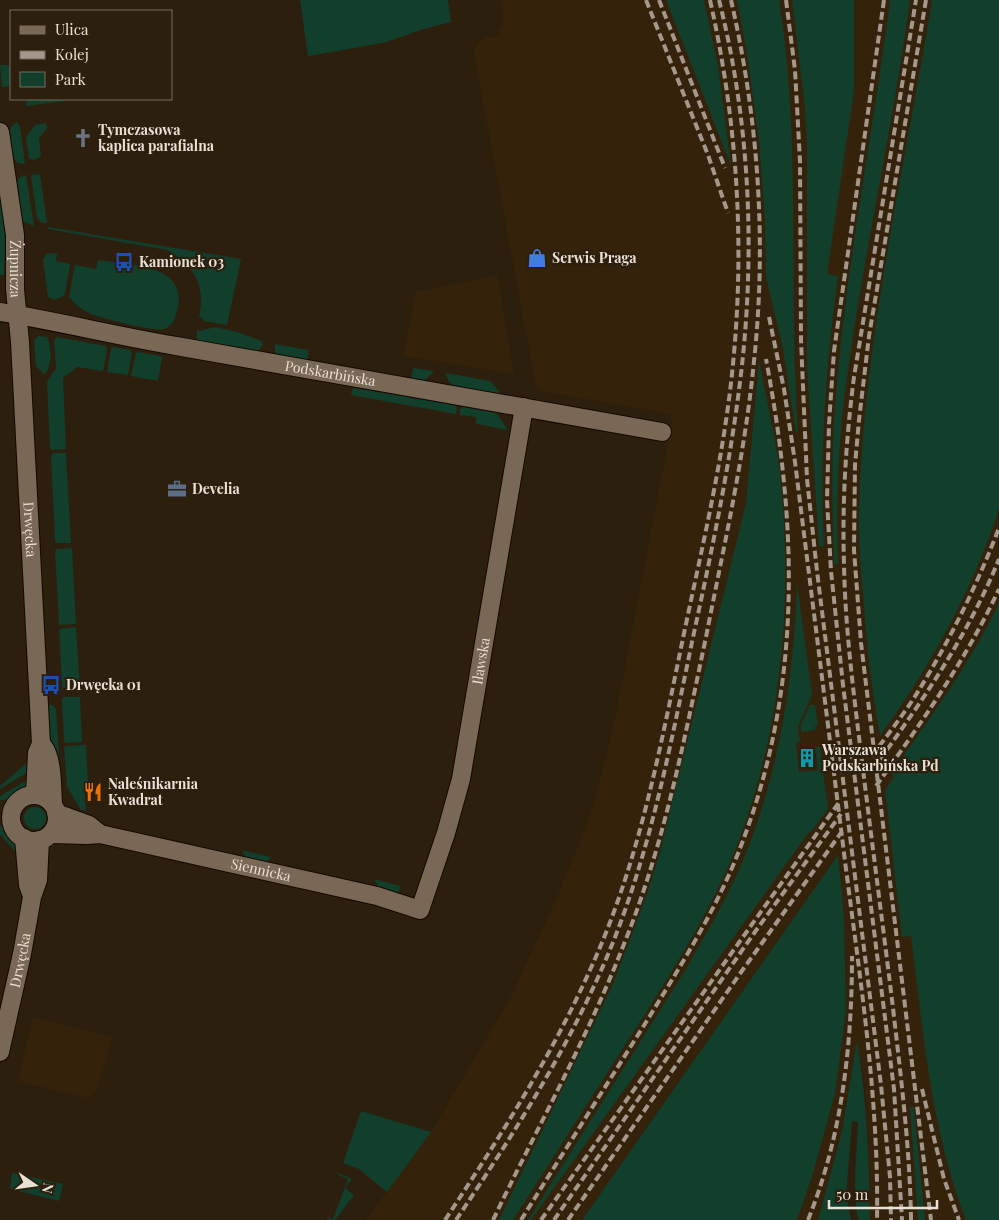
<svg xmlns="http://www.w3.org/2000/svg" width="999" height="1220" font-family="'Playfair Display',serif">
<rect width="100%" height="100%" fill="#2d1f0e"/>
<path fill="#35220b" d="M502 0H999V1220H870L869 1149 865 1083 857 1042 842 1131 818 1220H797L812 1177 835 1094 846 1011 844 917 837 856 582 1220H366L431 1132 509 1001 555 902 581 839 594 803 607 754 620 694 672 422 671 414 541 391 536 386 474 53 478 42 485 38 501 36 499 31 503 25Z
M497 275 514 374 404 356 416 290 424 291Z
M33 1017 113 1037 96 1091 87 1098 18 1081Z"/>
<path fill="#123e2c" d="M300 0H448L451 22 424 29 383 43 308 56Z
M666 0H704L718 66 731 166Z
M737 0H779C802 143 788 288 798 432L796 433 783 349 766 277 765 221 759 141 747 54Z
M792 0H854V91L827 274 838 276C826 366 819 455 824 546H819L807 368V145L805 108Z
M890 0H910C893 127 864 252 847 378 838 440 836 502 838 564L834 565C832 511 831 459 835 406 845 269 873 135 890 0Z
M932 0H999V509C973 590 930 667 880 736 872 693 867 649 864 605 861 573 858 540 859 507 864 336 905 168 932 0Z
M0 65H7L10 66 11 86 2 87Z
M38 99H67L65 101 26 106 27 100Z
M17 122 20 127 25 164 18 163C8 155 3 129 17 122Z
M46 123 47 128 39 138 41 156C38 159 33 161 29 158L26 137 35 125Z
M40 174 47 223H42L37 218 31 175Z
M26 175 34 226 22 221 16 186 19 178Z
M0 187 5 233 4 275H0Z
M48 227 241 259 227 325 203 321V318L199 317C206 286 195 266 167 250L48 229Z
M57 253 56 261 70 264 65 294 62 297 54 300 48 297 43 260 46 254Z
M98 260C126 265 187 263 178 307 175 317 175 325 164 329 155 332 100 318 89 313 83 310 72 303 69 296L75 265 96 269Z
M215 327 237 332 262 341 263 345 257 352 200 343 197 340V330L200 331Z
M38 336 47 337C52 347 52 363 46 373L44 374 36 366 34 341Z
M57 337 106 346 107 349 103 371 77 367 63 378 66 449 52 450 50 448 47 382 56 368 54 340Z
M275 344 309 350 307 362 278 356 275 352Z
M113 347 130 350 132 353 128 375 107 372 111 349Z
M138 352 161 356 162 358 158 381 131 376 136 353Z
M759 360C766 398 776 437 780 475 794 606 781 743 729 865 702 926 665 983 629 1039 590 1099 552 1160 513 1220H499L613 984 647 894 660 852 746 503Z
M413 368 434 371 424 381 411 380Z
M446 373 490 381 499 391 498 395C482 393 447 393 446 373Z
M354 388 455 405 457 408 456 414 351 395 352 390Z
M463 407 496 413 508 430 476 424V417L460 415V409Z
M53 453H66L71 543H57L55 541 51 456Z
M72 548 76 624 60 625 59 624 55 551 57 549Z
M797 583 812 695 799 724 798 730 800 742 796 743 799 772 818 770 815 747H820L828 809 811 832H809L531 1220H528L686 969C704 937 723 905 738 872 778 781 794 681 797 583Z
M999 603V1220H966C931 1129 923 1032 911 936L902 937 885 790 894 777 891 773C930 718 970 664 999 603Z
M76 627 80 688H64L62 687 59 629Z
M64 697H80L82 742 66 743 64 741 62 699Z
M45 705H52L56 709 60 769 55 771Z
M810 705H815L818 725 815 726 816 730 801 732V724Z
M86 745 88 784 84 785 86 811 80 809 67 786 64 748 66 746Z
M29 761 26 773 0 789V786Z
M29 779V785C21 795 12 800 0 800V797L2 795Z
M24 818a11 11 0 1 1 22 0a11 11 0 1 1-22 0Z
M0 825C12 832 18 842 18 855L0 834Z
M242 850 271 857 270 859 264 864 246 859Z
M838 855 844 917 846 1011 835 1094 812 1177 797 1220H582Z
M374 879 400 886 398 895 380 889Z
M857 1040C867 1100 869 1159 870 1220H858C852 1188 857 1155 858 1122L852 1121 846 1195 851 1220H818L842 1131Z
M910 1107H914L925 1220H918Z
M361 1111 431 1132 387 1192 359 1169 343 1163Z
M12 1173 63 1184 59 1201 10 1189Z
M338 1173 352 1179 345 1188 354 1195 335 1220H327L328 1218 333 1219 348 1179 338 1175Z"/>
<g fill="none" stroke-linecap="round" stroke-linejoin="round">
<g stroke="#140800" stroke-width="20">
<g id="street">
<path id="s1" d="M0 132 15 235V289L20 342 41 744 37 753 35 795"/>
<path id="s2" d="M0 312C61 322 121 337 182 347 342 376 502 403 662 432"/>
<path d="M43 746C53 758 52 789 53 804"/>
<circle cx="34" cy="818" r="23"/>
<path d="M56 813 89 825 100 834"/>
<path id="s3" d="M51 834 87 835 100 834 377 896 420 910 446 833 461 779 524 407"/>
<path d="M24 838 28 885 32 896"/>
<path id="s4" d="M0 1052 22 954 32 897 38 880 40 840"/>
</g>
</g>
<use href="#street" stroke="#796855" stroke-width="18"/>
<path stroke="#a3988b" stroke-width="4" stroke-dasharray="8 4" stroke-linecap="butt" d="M646 0 708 155 728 213
M659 0 725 168
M786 0 795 70 800 161 801 340 807 479 817 571 881 1085 890 1177 891 1220
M884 0 834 351 829 424 827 500 831 571 843 685 894 1089 902 1220
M926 0 869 336 859 420 855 465 854 550 861 643 931 1220
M769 317 784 389 795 462C812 598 829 733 846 869 861 985 879 1102 877 1220
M872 756C888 734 905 713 919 690 951 638 977 585 999 528
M873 769C921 703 968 636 999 559
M876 786C921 723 966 660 999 589
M922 1089 944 1179 959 1220
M445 1220C498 1140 550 1059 590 970 638 866 659 754 682 643 701 551 724 458 733 364 745 242 737 120 710 0
M456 1220C513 1135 569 1048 609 952 650 853 670 748 692 642 710 559 728 475 739 390 756 261 751 126 719 0
M493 1220C537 1128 587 1039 624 944 664 845 684 741 706 637 724 545 745 454 754 361 767 240 758 118 731 0
M521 1220C563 1153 606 1086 648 1019 678 970 709 921 732 868 803 701 799 534 766 359
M541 1220 840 801
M554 1220 757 929 841 814
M568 1220 739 975 843 830
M808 1220C842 1136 852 1046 852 956
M911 1220C910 1149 901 1078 893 1008 882 918 870 828 859 737 852 680 845 622 844 564 842 501 846 439 854 377L916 0"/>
</g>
<defs>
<g id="church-bare" transform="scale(1.5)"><path d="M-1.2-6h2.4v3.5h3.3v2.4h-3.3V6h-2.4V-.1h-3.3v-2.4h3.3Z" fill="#6b7280" stroke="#2d1f0e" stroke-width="2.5" paint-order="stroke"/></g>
<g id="shop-bare" transform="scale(1.5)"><path d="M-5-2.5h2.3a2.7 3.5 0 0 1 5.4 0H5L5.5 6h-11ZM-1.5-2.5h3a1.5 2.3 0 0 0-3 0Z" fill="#3f7fe0" stroke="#2d1f0e" stroke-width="2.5" paint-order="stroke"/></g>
<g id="bus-bare" transform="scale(1.5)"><path d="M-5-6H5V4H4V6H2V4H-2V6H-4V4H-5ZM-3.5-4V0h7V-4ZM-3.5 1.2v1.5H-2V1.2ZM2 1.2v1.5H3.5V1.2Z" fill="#1a4fb4" stroke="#2d1f0e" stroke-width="2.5" paint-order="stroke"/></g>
<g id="office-bare" transform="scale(1.5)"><path d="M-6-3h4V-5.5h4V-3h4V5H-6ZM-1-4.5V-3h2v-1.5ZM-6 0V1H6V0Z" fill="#5c6f8a" stroke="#2d1f0e" stroke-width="2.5" paint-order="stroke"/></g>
<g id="building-bare" transform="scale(1.5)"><path d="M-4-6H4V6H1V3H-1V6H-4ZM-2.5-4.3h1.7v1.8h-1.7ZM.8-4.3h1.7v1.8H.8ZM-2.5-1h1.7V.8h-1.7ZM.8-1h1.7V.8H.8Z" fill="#0f9aa8" stroke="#2d1f0e" stroke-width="2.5" paint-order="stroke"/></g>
<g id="restaurant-bare" transform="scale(1.5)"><path d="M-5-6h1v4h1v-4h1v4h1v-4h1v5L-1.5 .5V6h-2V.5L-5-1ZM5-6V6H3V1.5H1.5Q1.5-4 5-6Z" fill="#e8710a" stroke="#2d1f0e" stroke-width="2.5" paint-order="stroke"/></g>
</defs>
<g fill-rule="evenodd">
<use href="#church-bare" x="83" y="138"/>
<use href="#shop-bare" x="537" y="258"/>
<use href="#bus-bare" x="124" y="262"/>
<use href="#office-bare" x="177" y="489"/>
<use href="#bus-bare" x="51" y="685"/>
<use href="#building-bare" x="807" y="758"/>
<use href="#restaurant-bare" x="93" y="792"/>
</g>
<g text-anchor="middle" stroke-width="4.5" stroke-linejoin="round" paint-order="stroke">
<g font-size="14" font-weight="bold" fill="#eae1d6" stroke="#2d1f0e" text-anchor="start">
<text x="98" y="135">Tymczasowa<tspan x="98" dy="16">kaplica parafialna</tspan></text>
<text x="552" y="263">Serwis Praga</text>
<text x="139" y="267">Kamionek 03</text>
<text x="192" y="494">Develia</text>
<text x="66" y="690">Drwęcka 01</text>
<text x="822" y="755">Warszawa<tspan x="822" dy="16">Podskarbińska Pd</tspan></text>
<text x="108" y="789">Naleśnikarnia<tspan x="108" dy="16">Kwadrat</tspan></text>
</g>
<g font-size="14" fill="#eae1d6" stroke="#2d1f0e">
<text dy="5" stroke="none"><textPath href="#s1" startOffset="138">Żupnicza</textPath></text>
<text dy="5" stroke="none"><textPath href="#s2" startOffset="336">Podskarbińska</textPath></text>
<text dy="5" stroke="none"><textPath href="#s1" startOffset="399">Drwęcka</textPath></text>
<text dy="5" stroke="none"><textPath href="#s3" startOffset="635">Iławska</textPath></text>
<text dy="5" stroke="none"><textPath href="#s3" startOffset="214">Siennicka</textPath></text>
<text dy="5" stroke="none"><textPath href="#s4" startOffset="94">Drwęcka</textPath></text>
</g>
</g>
<rect x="10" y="10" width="162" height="90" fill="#2d1f0e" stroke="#796d5e"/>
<rect x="20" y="26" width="25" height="8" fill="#796855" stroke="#796d5e"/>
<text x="55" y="35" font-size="15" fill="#eae1d6">Ulica</text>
<rect x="20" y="51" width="25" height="8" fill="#a3988b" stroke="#796d5e"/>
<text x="55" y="60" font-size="15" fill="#eae1d6">Kolej</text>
<rect x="20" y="72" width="25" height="15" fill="#123e2c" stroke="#796d5e"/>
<text x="55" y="85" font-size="15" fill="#eae1d6">Park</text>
<g transform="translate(35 1185) rotate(103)" stroke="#2d1f0e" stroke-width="4" paint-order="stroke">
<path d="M0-4L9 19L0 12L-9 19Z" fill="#eae1d6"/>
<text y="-8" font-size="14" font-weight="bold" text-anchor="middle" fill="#eae1d6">N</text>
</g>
<path d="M829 1200v8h108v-8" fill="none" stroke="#eae1d6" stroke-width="2.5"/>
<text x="836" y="1200" font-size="15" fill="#eae1d6" stroke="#2d1f0e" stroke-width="4" paint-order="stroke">50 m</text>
</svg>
